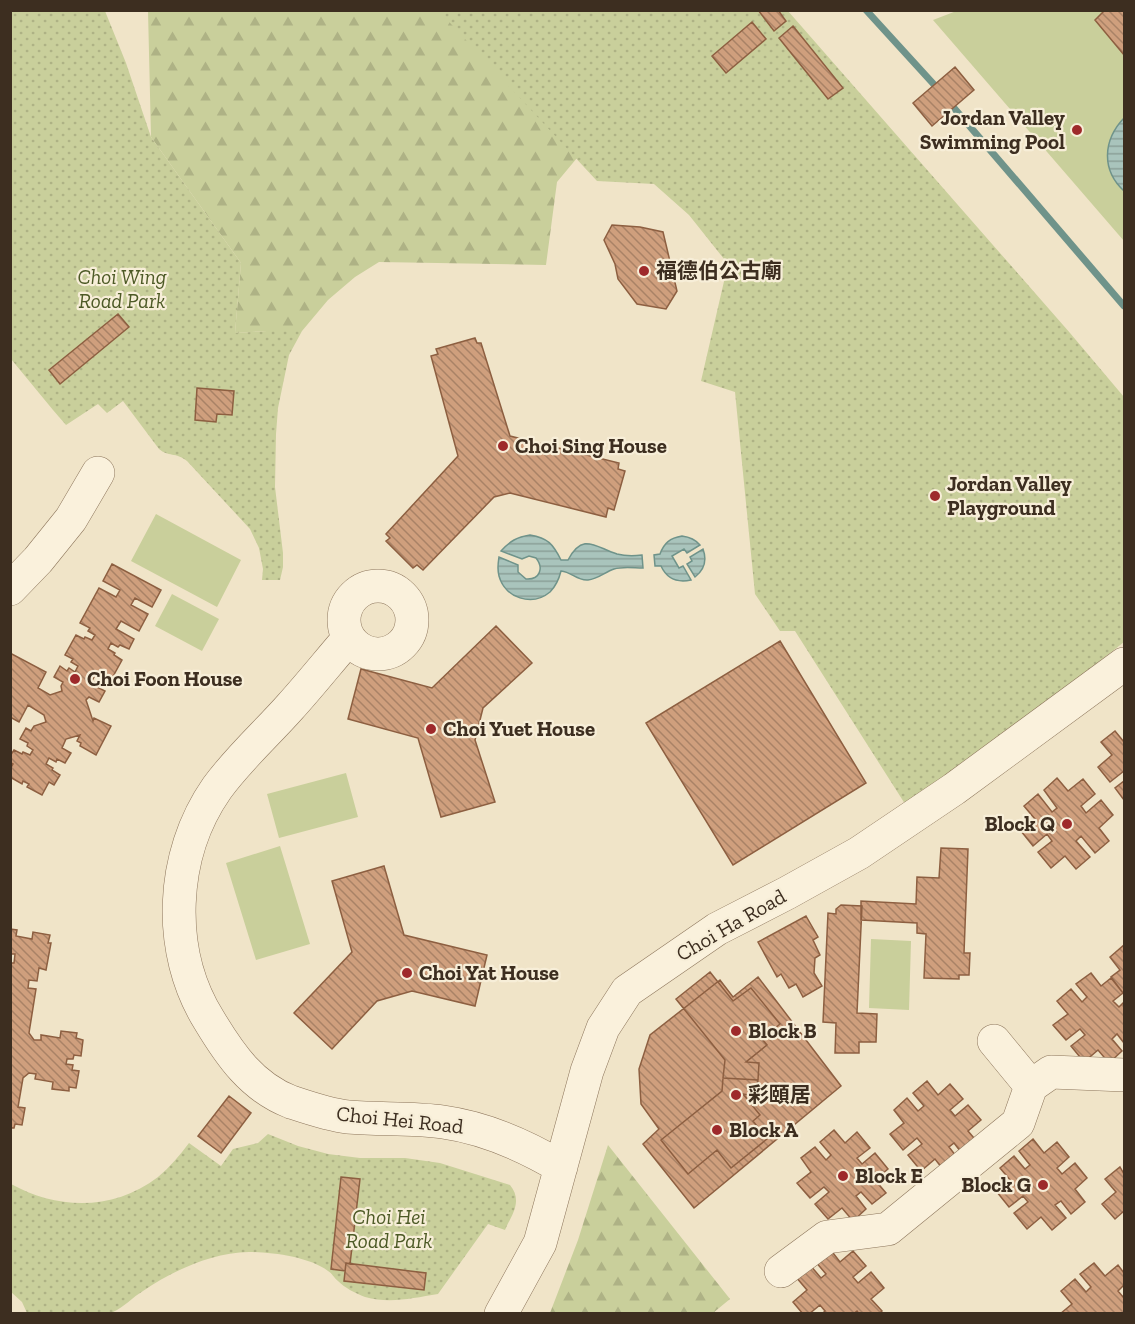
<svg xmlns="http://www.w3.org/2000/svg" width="1135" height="1324" font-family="'Zilla Slab','Noto Sans TC',serif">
<defs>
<pattern id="forest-firs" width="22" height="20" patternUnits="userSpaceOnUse" patternTransform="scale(1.5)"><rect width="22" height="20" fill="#c9cf9b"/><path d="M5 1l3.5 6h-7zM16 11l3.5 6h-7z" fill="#aeb285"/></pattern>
<pattern id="park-dots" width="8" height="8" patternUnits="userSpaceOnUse" patternTransform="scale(1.5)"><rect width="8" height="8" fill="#c9cf9b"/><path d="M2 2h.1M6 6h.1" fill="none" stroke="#aeb285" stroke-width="1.8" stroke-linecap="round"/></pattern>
<pattern id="water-rules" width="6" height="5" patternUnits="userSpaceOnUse" patternTransform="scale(1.5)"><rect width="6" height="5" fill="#a9c4bc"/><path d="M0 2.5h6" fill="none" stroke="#8ba098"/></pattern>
<pattern id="building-back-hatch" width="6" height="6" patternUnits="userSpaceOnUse" patternTransform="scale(1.5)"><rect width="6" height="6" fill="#cf9f7d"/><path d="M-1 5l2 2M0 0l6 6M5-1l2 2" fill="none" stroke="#a98266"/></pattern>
</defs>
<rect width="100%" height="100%" fill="#f0e4c8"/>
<path fill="#c9cf9b" d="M959 10 1124 11V241L933 20Z
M156 514 241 560 217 607 131 561Z
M172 594 219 619 202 651 155 626Z
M346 773 358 817 279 838 267 794Z
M280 846 310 944 256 960 226 863Z
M871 939 911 941 909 1010 869 1008Z"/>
<path fill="url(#forest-firs)" d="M148 11H606L642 80 557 182 546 265 379 262 355 277 328 300 302 331H267L235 333 241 263 151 137Z
M608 1145 730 1299 713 1313H550L578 1240Z"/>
<path fill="url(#park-dots)" d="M10 11H105L126 63 151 137 241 263 235 333 267 331H302L289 355 278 408 276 434 275 487 283 553V567L280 580H262L263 569 259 548 250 529 187 461C176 452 168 457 159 449L123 401 107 413 98 404 66 425 53 410 11 359Z
M439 11H788L1070 333 1124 397V642L948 781 907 807 795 631H780L755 594 735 392 701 381 728 264 689 215 654 184 597 181Z
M268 1134 298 1146 328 1154 360 1158H405L440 1163 510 1185C523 1201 512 1214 505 1230L488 1224 438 1294C413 1298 390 1304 365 1297 355 1293 345 1288 338 1281 334 1278 332 1273 328 1271 310 1257 271 1252 249 1252 211 1253 174 1270 143 1291 133 1297 124 1307 113 1312 107 1315 98 1313 91 1313 69 1313 48 1313 27 1313L22 1302 11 1292V1184C58 1210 114 1211 158 1177 170 1167 180 1155 189 1143L221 1166 233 1149 258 1143Z"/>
<path fill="url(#water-rules)" stroke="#6f938a" stroke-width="1.5" d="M1124 118V191C1101 170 1103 140 1124 118Z
M530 535C548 538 553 544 561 560H568C583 532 595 547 617 554 625 556 634 556 642 555L643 568C634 568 623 566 614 569 605 572 598 579 588 580 577 581 572 572 561 571 559 579 556 586 550 592 532 607 505 598 499 576 497 569 498 564 499 557L518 565V572L526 579C540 580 544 568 536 558L529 556 522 559 501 551C510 541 517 537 530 535Z
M682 536C690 537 695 539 700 545L687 553 684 549 672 556 679 568 683 566 691 580C677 583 667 579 661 566H655L654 555 660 554C664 543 670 538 682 536Z
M703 549C707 560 704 570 695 577L687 564 692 561 690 557Z"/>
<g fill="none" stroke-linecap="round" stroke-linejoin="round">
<path stroke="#6f938a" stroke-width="7" d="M866 10 939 90
M948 101 1124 306"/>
</g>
<path fill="url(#building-back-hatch)" stroke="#8d5f41" stroke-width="1.5" d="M758 10H778L786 21 774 31Z
M1105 10H1124V55L1095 20Z
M752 22 766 39 726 73 712 56Z
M793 26 843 88 828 99 779 38Z
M955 67 974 90 932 126 913 103Z
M612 225 640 227 663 232 677 291 666 309 637 304 618 279 615 264 604 240Z
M118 314 129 327 60 384 49 370Z
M475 338 477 343H481L510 436 619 463 618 469 625 471 614 510 608 508 606 517 510 493 494 497 423 570 417 565 413 568 386 541 390 538 386 534 458 456 431 356 438 354 436 349Z
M197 388 234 391 232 415 217 414 216 422 195 420Z
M112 564 161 590 152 607 135 598 131 605 148 614 139 631 121 621 116 629 134 639 129 649 120 645 118 647 111 643 108 649 115 653 114 655 122 660 111 680 103 676 102 679 95 675 92 681 98 684 97 687 105 691 99 702 89 697 86 700 93 721 94 718 111 726 96 755 80 746 81 743 77 741 80 735 66 739 62 748 71 753 65 763 57 759 56 762 49 758 46 764 53 768 52 770 60 775 54 785 49 782 42 795 27 787 29 784 23 781 22 784 10 777V769L13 764 10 762V756L14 750 22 754 23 752 30 755 33 750 27 746 28 743 20 739 26 728 31 731 34 726 46 722 44 715 28 705 19 722 10 717V653L46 672 38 688 50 695 62 691 61 686 63 682 54 677 60 666 67 671 69 668 75 672 78 666 71 662 73 659 65 655 76 635 84 639 85 637 92 640 95 635 88 631 90 628 80 623 99 588 116 597 120 590 103 581Z
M496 626 532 663 483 708 475 740 495 802 441 817 418 738 348 719 361 669 432 688Z
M780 641 866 783 733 865 646 723Z
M1115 731 1124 742V771L1110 782 1098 767 1112 755 1101 742Z
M1057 778 1068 791 1083 779 1095 794 1081 806 1086 813 1101 800 1113 815 1099 828 1109 841 1095 853 1081 836 1076 841 1090 857 1076 869 1065 856 1051 868 1038 852 1052 841 1047 834 1033 846 1021 831 1035 819 1024 806 1038 794 1052 812 1057 808 1044 790Z
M1124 781V800L1115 788Z
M941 848 968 849 964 953H970L969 975H959V979L924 978 926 934 917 933V923L861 920V901L916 904 917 877 939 878Z
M384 866 404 935 487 955 475 1006 412 991 377 1001 332 1049 294 1013 352 952 332 881Z
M841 905 862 906 857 1013 877 1014 876 1042H859V1053H835L836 1023 823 1022 828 913 836 914V909Z
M806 916 818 937 813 940 820 955 815 958 814 973 822 986 803 997 796 984 789 988 781 974 777 977 758 942Z
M10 929 17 930 16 936 32 939 33 932 50 935 48 943H51L46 970 39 968 37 981 29 980 28 988 36 989 29 1033 34 1040H41V1035L60 1038 61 1031 77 1033 76 1038 83 1040 81 1056 74 1055 73 1059H67L66 1064 73 1065 72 1070 79 1071 76 1088 69 1087V1091L52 1089 53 1082 35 1079 36 1074 29 1073 23 1078 18 1107 25 1108 22 1125 15 1124 14 1128H10V963H14L15 954H10Z
M1124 945V992L1123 993 1111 977 1120 970 1110 957Z
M710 972 733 1001 751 988 780 1024 762 1039 767 1045 746 1062 759 1063 758 1080 723 1078 725 1060 676 999Z
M1091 973 1101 986 1111 978 1123 993 1113 1001 1119 1007 1124 1002V1043L1117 1034 1112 1039 1122 1051 1109 1063 1098 1050 1084 1062 1071 1046 1085 1035 1080 1029 1066 1040 1053 1025 1068 1014 1057 1001 1071 989 1082 1002 1087 997 1076 984Z
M758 977 841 1086 694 1208 643 1144 659 1129 641 1104 639 1069 650 1035 720 980 733 997Z
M723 1078 758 1080 755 1096 743 1094 760 1115 753 1121 767 1139 731 1168 717 1150 688 1174 661 1140 722 1091Z
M927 1081 938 1095 950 1084 963 1099 950 1110 955 1116 968 1105 981 1120 968 1131 979 1144 964 1156 954 1143 949 1147 959 1160 945 1172 935 1159 921 1171 908 1155 922 1144 917 1138 903 1150 890 1134 904 1123 894 1110 907 1098 918 1111 924 1106 913 1093Z
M229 1096 251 1113 221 1153 198 1136Z
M834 1130 845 1143 857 1132 870 1148 857 1158 862 1164 875 1153 888 1169 875 1180 886 1193 872 1204 861 1192 856 1196 866 1209 853 1221 842 1208 828 1219 815 1204 829 1192 824 1187 810 1198 797 1183 811 1172 801 1158 815 1147 826 1160 831 1155 820 1142Z
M1033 1139 1044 1153 1057 1142 1069 1157 1057 1168 1062 1174 1075 1163 1087 1178 1075 1189 1085 1202 1071 1214 1061 1201 1055 1205 1066 1218 1052 1230 1041 1217 1027 1229 1014 1213 1028 1202 1023 1196 1009 1207 997 1192 1011 1181 1000 1168 1014 1156 1025 1169 1030 1165 1019 1151Z
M1120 1167 1124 1174V1211L1115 1219 1102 1204 1116 1192 1105 1179Z
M341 1177 360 1179 350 1264 346 1263 345 1271 331 1269Z
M830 1249 840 1262 853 1251 866 1266 853 1277 858 1283 871 1272 884 1288 871 1299 882 1311 879 1314H859L857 1311 853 1314H822L825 1311 820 1305 809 1314H803L793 1302 807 1290 796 1277 810 1265 821 1278 826 1274 815 1261Z
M346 1263 426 1273 424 1290 344 1281Z
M1094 1263 1105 1276 1118 1265 1124 1273V1285L1118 1291 1123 1297 1124 1295V1314H1060L1072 1304 1061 1291 1075 1279 1086 1292 1091 1287 1080 1274Z"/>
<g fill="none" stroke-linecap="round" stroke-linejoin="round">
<g stroke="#8d765c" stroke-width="34">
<path id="minor" d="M344 620a34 34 0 1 1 68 0a34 34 0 1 1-68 0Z
M10 589 38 560 71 519 98 473
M349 638C329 661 310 685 290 707 266 734 238 759 217 788 170 855 166 951 209 1020 230 1055 252 1087 291 1102 309 1108 329 1115 348 1117 380 1120 412 1117 443 1122 486 1128 524 1145 561 1167
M994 1041 1031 1086 1051 1072 1124 1075
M781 1271 827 1237 888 1229 1018 1123 1031 1086
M501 1314 540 1243 587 1071 603 1028 627 991 717 929 787 893 859 853 954 789 1124 664"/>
</g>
<use href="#minor" stroke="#faf1dc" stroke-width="33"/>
</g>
<g fill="#9e2a2b" stroke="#f7eed8" stroke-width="2">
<circle cx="1077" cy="130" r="6"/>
<circle cx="644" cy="271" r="6"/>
<circle cx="503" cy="446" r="6"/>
<circle cx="935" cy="496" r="6"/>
<circle cx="75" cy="679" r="6"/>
<circle cx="431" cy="729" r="6"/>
<circle cx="1067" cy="824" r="6"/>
<circle cx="407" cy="973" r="6"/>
<circle cx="736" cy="1031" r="6"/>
<circle cx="736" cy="1095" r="6"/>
<circle cx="717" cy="1130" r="6"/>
<circle cx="843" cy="1176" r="6"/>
<circle cx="1043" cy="1185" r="6"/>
</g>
<g text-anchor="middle" stroke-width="4.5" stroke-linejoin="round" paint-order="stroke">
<g font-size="21" font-weight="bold" fill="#3d2e20" stroke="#f7eed8" text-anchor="start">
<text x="1065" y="125" text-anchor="end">Jordan Valley<tspan x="1065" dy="24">Swimming Pool</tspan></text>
<text x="656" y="278">福德伯公古廟</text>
<text x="515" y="453">Choi Sing House</text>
<text x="947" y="491">Jordan Valley<tspan x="947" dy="24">Playground</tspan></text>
<text x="87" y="686">Choi Foon House</text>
<text x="443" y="736">Choi Yuet House</text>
<text x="1055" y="831" text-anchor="end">Block Q</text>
<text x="419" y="980">Choi Yat House</text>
<text x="748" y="1038">Block B</text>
<text x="748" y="1102">彩頤居</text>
<text x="729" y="1137">Block A</text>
<text x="855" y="1183">Block E</text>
<text x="1031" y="1192" text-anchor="end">Block G</text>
</g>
<g font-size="21" font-style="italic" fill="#4d5a26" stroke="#f7eed8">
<text x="122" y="284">Choi Wing<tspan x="122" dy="24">Road Park</tspan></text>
<text x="389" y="1224">Choi Hei<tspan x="389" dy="24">Road Park</tspan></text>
</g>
<g font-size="21" fill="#3d2e20" stroke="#f7eed8">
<text transform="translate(731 925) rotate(-30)" y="7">Choi Ha Road</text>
<text transform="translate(400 1120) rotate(6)" y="7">Choi Hei Road</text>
</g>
</g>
<rect width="1135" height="1324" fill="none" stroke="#3d2e20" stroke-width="24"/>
</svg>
